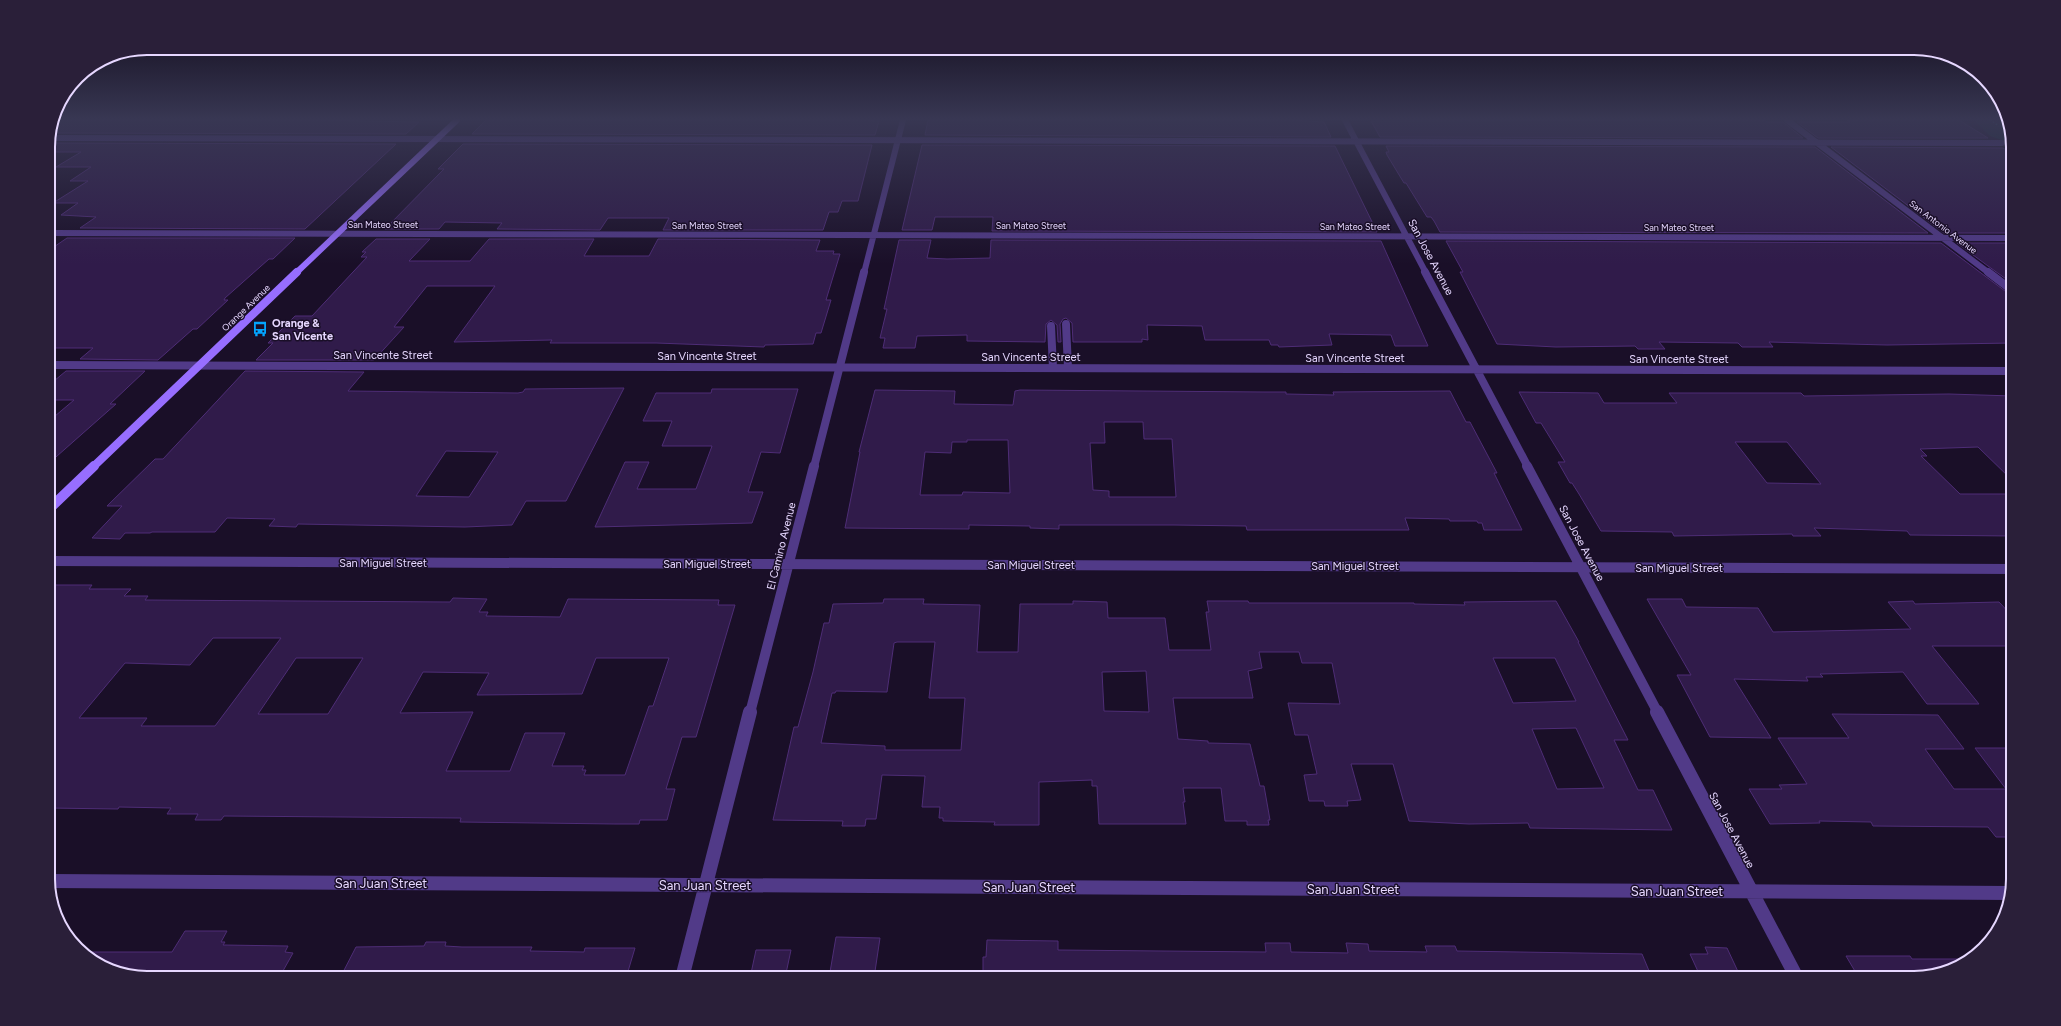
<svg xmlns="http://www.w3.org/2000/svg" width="2061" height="1026" font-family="Figtree,sans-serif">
<rect width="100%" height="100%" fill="#1a0f28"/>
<path fill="#122c33" d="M1974 120H2006L2013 144 1990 136Z"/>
<path fill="#301b4a" stroke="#4e2d76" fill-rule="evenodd" d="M53 120H316L419 122 406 134 50 133Z
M486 120H864L879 121 875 135 472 134Z
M928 120H1292L1324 122 1331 137 925 135Z
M1764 120 1767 122H1783L1803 138 1380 137 1371 121Z
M1847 120H1959L1988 138H1818L1797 122H1850Z
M48 143H49L396 144 305 229 80 228 96 217 61 215 78 203H53L88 181H70L91 167H56L81 152H48Z
M463 144 872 145 858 201H842L838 212H829L823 230H663L669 218H608L600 230 497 229 502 223 445 222 439 229H385L444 169H438Z
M922 145 1335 146 1377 232 992 231 993 217H935L932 230H902Z
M1386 146 1815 147 1928 233 1440 232 1434 221 1431 217H1427L1406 183H1404L1387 155 1386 152H1389Z
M1831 147 2003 148 2013 154V233H1944Z
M67 238H295L273 259H269L225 298 224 300H228L197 329H193L158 360 80 359 93 348H48V251Z
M376 239H430L409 261H470L489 239H594L584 256H649L658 239 820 240 816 251H834L833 254H840L826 300H831L821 333H816L813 344 765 345 764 347 656 343H550L552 340 454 342 495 286H427L394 327H404L374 360H256L273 343H268L295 316H312L367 257H361L366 252H362Z
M899 240H931L927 258 947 259 990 258 991 240 1381 241 1428 346H1395L1391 335 1329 334 1332 345 1279 347 1278 345H1271L1269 340H1205L1202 326 1147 325 1148 340 1142 339V342H1073L1072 323 1066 318 1063 319 1060 324 1061 342H1058L1057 325 1051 320 1046 324 1045 342 967 341V335L917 336 915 348H883L885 338H880L887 309H884Z
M1446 241 1941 243 2013 297V343L1887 345 1769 342 1773 347H1742L1738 343 1659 342 1665 349H1638L1635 346 1556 347 1497 344 1460 272H1463Z
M1957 243H2013V284L1988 266Z
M66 371H145L110 404H116L48 464V422L74 400H48V386Z
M245 371 364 372 348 391 518 393 523 392 525 389 624 388 566 501H526L512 525 465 527 298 524 296 527 269 526 275 519 227 518 215 532H152L150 533H125L120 539 92 538 122 506H107L155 459H163ZM446 451 498 452 469 497 416 496Z
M712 389H798L780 453 761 452 748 492H763L752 523 595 527 625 462H649L637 489H696L712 446H662L672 421H643L656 393H711Z
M875 390 955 391 954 404 1013 405 1015 391 1020 390 1264 392H1286V394L1334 395 1333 392 1450 391 1466 422H1470L1497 473H1494L1522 530H1484L1482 523H1478L1477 521H1450L1449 519 1405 518 1409 530H1247L1246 526 1174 525H1059V529L1030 528V526L969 525V529L845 528 860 452H859ZM1104 422H1143L1144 439H1172L1176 497H1109V491L1093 490 1090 443H1105ZM967 440H1008L1010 493 963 492 962 495H920L925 452 951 453 952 442H967Z
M1519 392 1598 393 1604 403H1677L1669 393H1801L1804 396 1949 394 2013 396V481L1978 447 1920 449 1927 456H1921L1960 494H2013V536L1910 535 1907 531 1814 528 1821 536H1793L1792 534 1674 536 1672 532 1601 531 1579 494 1572 483H1570L1558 462H1565L1541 423H1536ZM1735 442H1787L1821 484 1767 483Z
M48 585H92L89 589H131L124 596H148L145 600 450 602 453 598 487 599 479 612H488L486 616 560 617 568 599 719 600 718 605H735L696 737H682L666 789H675L667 820H640L639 824H615L460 822 461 818 224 816 221 820H195L198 814H167L171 808 119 807 118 809 48 808ZM213 638H281L215 726H141L147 718H79L125 663 190 665ZM296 658H363L328 714H258ZM596 658H669L653 706H649L625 775H584L586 770H582L584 766H552L565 733H525L510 771H446L473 712 400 713 423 672 489 673 477 695 582 694Z
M884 599H924L923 604 980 605 977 652H1018L1020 604H1073V601L1107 602 1108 618H1165L1169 650H1211L1206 612H1209L1207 601H1248L1249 603H1414V604L1465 605 1464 602 1556 601 1579 642H1578L1628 740H1614L1638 790H1653L1672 830 1530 828 1528 823 1469 824 1409 821 1393 764H1351L1361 800 1347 801 1348 806H1325L1324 801H1309L1304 775 1317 774 1308 735H1295L1288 703 1340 704 1332 663H1302L1299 652H1259L1262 668 1248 671 1253 698H1173L1178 739 1208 741V743L1250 744 1260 786H1264L1270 820H1268L1269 825H1247V821H1225L1221 788H1183L1185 802H1183L1186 824H1099L1097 786H1092V780L1039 782V825H994L995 822 943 821V818H939L940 807H922L925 776 882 775 876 819H866L865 826H842L843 821 773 820 794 727H798L813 672 824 623H829L833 604 883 603ZM897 642H935L929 698H965L961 750H885V746L821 743 832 693H835L836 691 887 692 894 643ZM1493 658H1555L1576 701 1513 703ZM1146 671 1149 712 1104 711 1102 672ZM1576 728 1604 788 1557 789 1532 729Z
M1647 599H1682L1686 607 1758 608 1773 632 1911 629 1888 602 1913 601 1915 604 1999 602 2013 617V646H1932L1979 704H1927L1903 672 1820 674 1823 677H1806L1808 681 1734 679 1771 738 1710 737 1677 675H1691Z
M1832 714 1938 715 1964 749H1925L1954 789H2006L1975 748H2013V837H1996L1988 827 1873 826 1871 822 1819 821 1820 823 1770 824 1749 789H1782L1779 785 1807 784 1778 738H1849Z
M185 931H227L221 942H225L223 945 288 946 285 952 293 953 279 978H147L103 968 85 952H172Z
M836 937 880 938 874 978H829Z
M987 940 1058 941V950L1266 952 1265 943H1290L1291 952 1348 953 1346 943 1368 944 1369 951 1427 952 1425 946H1455L1457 951 1642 954 1652 978H983V957H986Z
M426 942H446L445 946 462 947H532L530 951 584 952 585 948H635L626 978H340L356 947 424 946Z
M1705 947 1727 948 1741 978H1701L1690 954H1708Z
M756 950H791L785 978H750Z
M1846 956H1910L1912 959H1961V964L1915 978H1859Z"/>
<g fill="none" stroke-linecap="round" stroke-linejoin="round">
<path stroke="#2da1bd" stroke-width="1.5" stroke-dasharray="1.5 2" stroke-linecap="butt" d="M1990 120 1999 126"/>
<path stroke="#513a88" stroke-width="8" d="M1066 324 1068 368
M1051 326 1053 368"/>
<path stroke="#513a88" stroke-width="6" d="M1345 120 1426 273
M1787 120 1989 273
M49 138 2002 143
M48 233 2013 238
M864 273 903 120"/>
<path stroke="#513a88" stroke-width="8" d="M1425 272 1528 467
M1988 272 2013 291
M48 365 2013 371
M814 467 864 272"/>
<path stroke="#513a88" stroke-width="10" d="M1527 466 1658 713
M48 561 2013 569
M750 713 814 466"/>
<path stroke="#513a88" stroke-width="14" d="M1657 712 1797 978
M48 881 2010 893
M682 978 750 712"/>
<path stroke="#976eff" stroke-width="6" d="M296 273 457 120"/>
<path stroke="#976eff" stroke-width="8" d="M93 467 297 272"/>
<path stroke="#976eff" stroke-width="10" d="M48 510 94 466"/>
</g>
<linearGradient id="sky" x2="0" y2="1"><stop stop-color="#0e0816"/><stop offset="0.45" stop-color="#383753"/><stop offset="1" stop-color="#383753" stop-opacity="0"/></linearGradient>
<rect width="2061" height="264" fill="url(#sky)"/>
<defs>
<g id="bus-bare" transform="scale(1.2)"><path d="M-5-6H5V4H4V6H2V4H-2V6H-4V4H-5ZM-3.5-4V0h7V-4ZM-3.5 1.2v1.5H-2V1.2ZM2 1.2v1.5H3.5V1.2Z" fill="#03a5ff" stroke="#1a0f28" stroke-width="2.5" paint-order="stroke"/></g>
</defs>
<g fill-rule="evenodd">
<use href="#bus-bare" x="260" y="329"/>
</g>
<g text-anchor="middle" stroke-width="3" stroke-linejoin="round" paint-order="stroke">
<g font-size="9" fill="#e6d7ff" stroke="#1a0f28">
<text x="383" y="228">San Mateo Street</text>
<text x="707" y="229">San Mateo Street</text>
<text x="1031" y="229">San Mateo Street</text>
<text x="1355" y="230">San Mateo Street</text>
<text transform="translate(1943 227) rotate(37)" y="3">San Antonio Avenue</text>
<text x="1679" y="231">San Mateo Street</text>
<text transform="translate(246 308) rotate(-44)" y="3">Orange Avenue</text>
</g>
<g font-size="11" fill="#e6d7ff" stroke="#1a0f28">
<text transform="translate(1431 257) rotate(62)" y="4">San Jose Avenue</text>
<text x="383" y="359">San Vincente Street</text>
<text x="707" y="360">San Vincente Street</text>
<text x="1031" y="361">San Vincente Street</text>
<text x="1355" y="362">San Vincente Street</text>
<text x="1679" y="363">San Vincente Street</text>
<text transform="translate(1582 543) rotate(62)" y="4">San Jose Avenue</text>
<text transform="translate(781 546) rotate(-76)" y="4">El Camino Avenue</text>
<text x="383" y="567">San Miguel Street</text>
<text x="707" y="568">San Miguel Street</text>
<text x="1031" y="569">San Miguel Street</text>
<text x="1355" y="570">San Miguel Street</text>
<text x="1679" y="572">San Miguel Street</text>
<text transform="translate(1732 830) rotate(62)" y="4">San Jose Avenue</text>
</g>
<g font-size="11" font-weight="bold" fill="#e6d7ff" stroke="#1a0f28" text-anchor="start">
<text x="272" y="327">Orange &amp;<tspan x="272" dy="13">San Vicente</tspan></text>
</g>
<g font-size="13" fill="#e6d7ff" stroke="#1a0f28">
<text x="381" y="888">San Juan Street</text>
<text x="705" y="890">San Juan Street</text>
<text x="1029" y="892">San Juan Street</text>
<text x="1353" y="894">San Juan Street</text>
<text x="1677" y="896">San Juan Street</text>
</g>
</g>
<path d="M0 0H2061V1026H0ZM147 55H1914A92 92 0 0 1 2006 147V879A92 92 0 0 1 1914 971H147A92 92 0 0 1 55 879V147A92 92 0 0 1 147 55Z" fill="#2a1f39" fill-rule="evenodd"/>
<path fill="none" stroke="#e6d7ff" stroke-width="2" d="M147 55H1914A92 92 0 0 1 2006 147V879A92 92 0 0 1 1914 971H147A92 92 0 0 1 55 879V147A92 92 0 0 1 147 55Z"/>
</svg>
